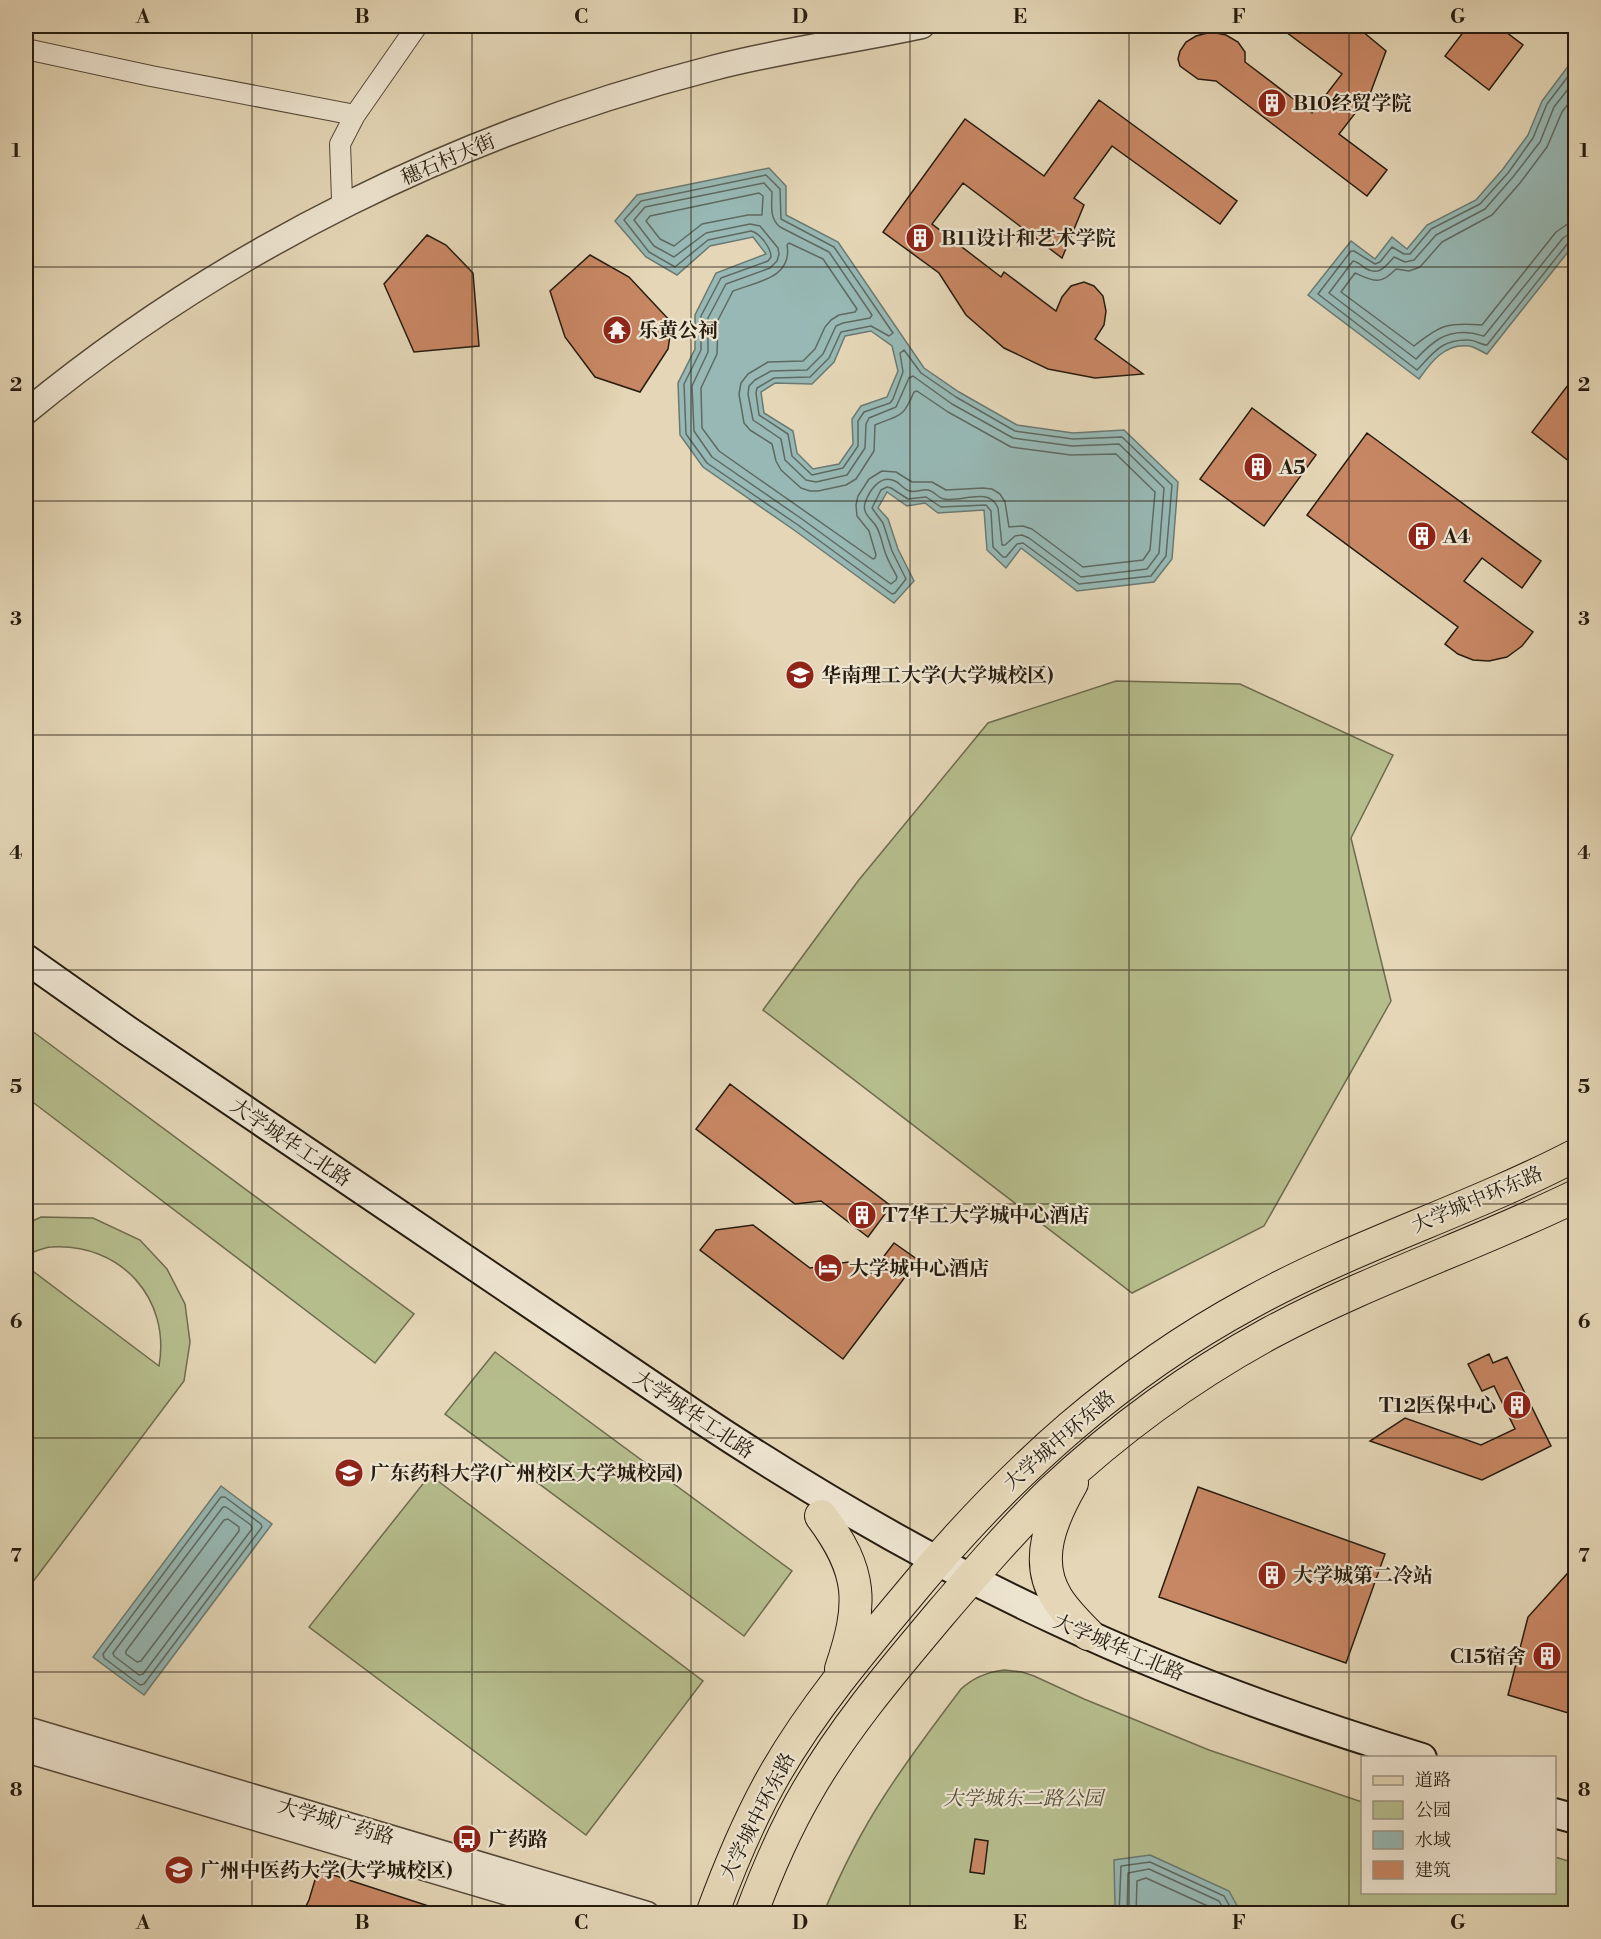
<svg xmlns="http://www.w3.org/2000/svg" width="1601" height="1939" font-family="'Libre Bodoni','Noto Serif SC',serif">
<rect width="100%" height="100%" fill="#e4d6b6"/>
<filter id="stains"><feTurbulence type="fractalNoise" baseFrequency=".00333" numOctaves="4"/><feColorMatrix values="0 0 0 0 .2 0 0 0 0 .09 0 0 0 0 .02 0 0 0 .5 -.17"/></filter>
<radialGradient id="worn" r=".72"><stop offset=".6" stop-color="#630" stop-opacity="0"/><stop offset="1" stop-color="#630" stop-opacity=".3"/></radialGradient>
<path fill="#b6bd8d" stroke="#6e6c4e" stroke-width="1.5" d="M1116 681 1240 684 1393 755 1351 838 1391 1001 1264 1226 1132 1293 763 1010 858 881 988 723Z
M32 1031 414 1314 375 1363 26 1097V1040Z
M41 1217 93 1218 140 1240 167 1269 185 1304 190 1342 184 1381 26 1591V1266L159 1366C171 1299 121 1243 52 1247 44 1247 34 1252 26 1255V1224Z
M495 1352 792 1571 744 1636 445 1414Z
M430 1475 703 1681 586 1835 309 1627Z
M1004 1670 1022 1672 1034 1676 1084 1699 1209 1750 1362 1802V1892H1554L1555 1857 1575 1863V1913L823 1914C840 1874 859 1835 883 1798 907 1760 934 1725 961 1689 974 1677 987 1672 1004 1670Z"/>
<path fill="#97b8b4" stroke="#6a7a72" stroke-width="1.5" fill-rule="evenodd" d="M1575 57V243L1487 354C1482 352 1475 347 1469 346 1445 343 1431 362 1419 379L1308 295 1351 241 1375 259 1392 237 1407 249 1427 225 1476 200 1503 169 1528 135 1542 101Z
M769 168 786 186V215L838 242 924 368 959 392 1017 425 1073 433 1124 430 1178 482 1172 559 1154 582 1077 591 1021 548 1006 568 987 550 984 510 938 513 925 503 907 506 887 492 878 508 888 519 898 549 914 581 894 603 794 530 703 467 680 435 678 383 695 349V315L716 273 766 254 753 237 710 246 677 275 646 257 615 221 637 195ZM871 331 892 346 898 371 887 397 861 406 852 419 853 444 839 464 813 469 797 453 793 431 764 413 761 392 775 383 812 384 834 362 845 336Z
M221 1486 272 1524 144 1695 93 1657Z
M1150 1855 1229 1891 1241 1913H1113L1115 1905 1114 1860Z"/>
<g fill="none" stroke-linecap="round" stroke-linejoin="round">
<path stroke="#5e6a62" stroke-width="1.5" d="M1576 66 1547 104 1533 138 1508 173 1480 204 1431 229 1410 254H1404L1392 247 1380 262 1375 264 1354 251H1351L1318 294 1417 370C1434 352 1442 339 1469 340 1475 340 1481 345 1487 345L1568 243 1576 240
M1576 79 1554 107 1540 142 1513 177 1485 209 1436 235 1414 260 1405 262 1394 257C1386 266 1379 277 1365 268 1361 265 1358 262 1353 261L1329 293 1416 359C1432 342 1445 330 1471 333 1476 333 1480 336 1484 336L1563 238 1569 234 1576 233
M1576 94 1562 112 1547 147 1520 183 1492 215 1442 242 1420 267 1409 271 1396 269C1380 286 1373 281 1355 273L1341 292 1414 346C1440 325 1448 322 1482 325L1556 232 1566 225 1576 224
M766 175 780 189 781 219 834 247 893 333 889 336 871 326 841 332 829 358 810 377 774 378 757 388 756 393 759 415 788 434 792 456 812 475 843 468 858 446V421L864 412 890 403 893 399 903 372 900 353 904 350 921 373 956 397 1015 431 1073 439 1122 437 1172 485 1166 556 1151 576 1079 584 1023 543 1017 544 1006 557H1003L993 547 991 511 986 505 941 507 926 497 908 499 891 488 887 487 881 490 872 508 883 523 892 551 906 579 895 593 892 594 798 525 707 463 686 434 684 384 701 350V316L721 278 768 261 771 257C771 248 760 233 751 231L708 240 675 267 649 252 624 220 641 201Z
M764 183 772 192C772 205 769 218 780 227L829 252 872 315 870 318 843 323 836 326 823 354 807 370 771 371 755 380 749 386 748 394 753 420 781 439 785 460 806 480 816 482 847 475 865 448 866 424 869 418 896 407 909 378 913 376 952 404 1013 438 1072 446 1119 444 1164 488 1159 553 1147 569 1081 577 1029 538 1022 535 1015 536 1005 545H1002L998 508C989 486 961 503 944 499 938 498 934 491 928 490 922 489 915 493 910 491 904 490 900 483 895 481 880 474 869 491 865 503 862 514 871 518 876 526 881 534 882 544 885 552 888 561 893 569 897 577L896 580 891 584 802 519 712 457 694 431 692 386 708 352V318L726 284 770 268 777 261 779 254 778 248 760 226 750 224 706 233 674 257 654 246 634 220 645 207Z
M759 193 763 196 762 215H748L702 224 674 246 660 239 646 221 650 216Z
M789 243 823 259 857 309 855 312 839 315 831 320 825 327 815 349 803 361 768 362 748 374 741 383 739 394 744 423 750 430 772 444 776 461 781 470 801 488 810 491H818L846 485 856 479 874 451 875 425C900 414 902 420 914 392L917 391 948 412 1011 447 1071 455 1116 454 1155 492 1150 550 1143 560 1083 567 1032 529 1023 526 1009 527 1005 502 1000 494 992 489 983 488 946 490 932 482H912L896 472 882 471 869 479 858 496 856 505 857 516 869 531 876 555 875 558 873 559 719 451 702 428 701 388 717 354 718 320 733 291C756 282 793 278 787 245Z
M221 1497H225L261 1524 262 1527 144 1684 140 1685 104 1658 103 1654Z
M223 1507H226L251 1525 252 1529 143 1674 139 1675 114 1656 113 1653Z
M228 1519 239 1527V1531L141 1661 137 1662 126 1654V1651L224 1520Z
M1119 1914 1121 1866 1150 1862 1224 1896 1234 1914
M1127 1914 1128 1873 1149 1869 1219 1901 1226 1914
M1136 1914 1137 1881 1146 1878 1212 1908 1215 1914"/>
</g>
<path fill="#c88764" stroke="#261c0f" stroke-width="1.5" d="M1278 26H1356L1386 51 1370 94 1339 134 1387 170 1367 196 1216 81 1198 79 1180 66 1178 59 1180 51 1186 42 1196 36 1211 32 1226 35 1238 42 1245 52V62L1312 113 1342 74Z
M1468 26H1498L1523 45 1489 90 1445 56Z
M1099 100 1237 201 1220 224 1112 146 1074 198 1084 205 1062 258 963 183 932 224 1001 277 1004 272 1056 311 1062 297 1071 286 1084 282 1094 286 1103 296 1106 311 1104 325 1095 339 1143 374 1095 378 1048 369 1004 348 966 315 939 273 883 232 965 119 1044 176Z
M427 235 446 245 473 273 479 346 414 352 384 284Z
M590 255 629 277 672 323 668 349 640 392 595 377 565 337 550 291Z
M1575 376V466L1532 432Z
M1252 408 1316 455 1264 526 1200 479Z
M1367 433 1541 561 1522 588 1482 558 1464 581 1533 632 1522 646 1507 657 1489 661 1473 660 1458 654 1445 644 1458 627 1307 515Z
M730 1084 891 1206 868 1237 821 1201 795 1204 696 1129Z
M753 1225 810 1268 848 1262 868 1277 894 1243 918 1260 843 1359 700 1250 716 1230Z
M1489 1354 1493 1363 1507 1357 1551 1446 1482 1480 1370 1441 1405 1418 1481 1445 1515 1429 1494 1386 1482 1391 1468 1364Z
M1198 1487 1385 1554 1346 1663 1159 1597Z
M1575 1565V1715L1508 1695 1528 1617Z
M975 1839 988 1841 984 1874 970 1872Z
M318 1870 444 1911V1914H302L309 1900Z"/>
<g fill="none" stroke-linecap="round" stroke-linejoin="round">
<g stroke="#564a39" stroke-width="22">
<path id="minor" d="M26 49 151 76 355 115 417 26
M342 199 340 144 355 115"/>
</g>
<g stroke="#564a39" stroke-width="27">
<path id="tertiary" d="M26 412C225 248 463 132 713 68 782 50 852 41 922 26
M26 1729 647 1914
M26 1750 579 1914"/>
</g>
<g stroke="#261c0f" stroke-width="32">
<path id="secondary" d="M26 959 128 1031 692 1413C809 1491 930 1562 1058 1621 1175 1676 1298 1720 1422 1758
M1554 1813 1576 1819"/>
</g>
<g stroke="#261c0f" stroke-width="34">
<path id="primary" d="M1072 1483C1052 1518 1033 1560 1057 1598 1065 1611 1077 1623 1088 1634
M821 1516C863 1572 863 1604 841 1669
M712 1914C730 1865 750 1817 776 1772 816 1703 868 1643 919 1582 1014 1469 1119 1374 1250 1303 1355 1245 1470 1210 1576 1155
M751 1914C767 1871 785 1829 808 1790 845 1726 893 1670 940 1614 976 1572 1012 1530 1051 1492 1117 1430 1191 1376 1270 1333 1369 1280 1475 1245 1576 1196"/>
</g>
<use href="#minor" stroke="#ede4d0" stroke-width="20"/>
<use href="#tertiary" stroke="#ede4d0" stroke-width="24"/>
<use href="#secondary" stroke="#ede4d0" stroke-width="28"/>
<use href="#primary" stroke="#e4d6b6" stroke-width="32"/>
</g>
<path fill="none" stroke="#261c0f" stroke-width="1.5" stroke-opacity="0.55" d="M252 26V1914M472 26V1914M691 26V1914M910 26V1914M1129 26V1914M1349 26V1914M26 267H1576M26 501H1576M26 735H1576M26 970H1576M26 1204H1576M26 1438H1576M26 1672H1576"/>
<defs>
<g id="building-disc" transform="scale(1.5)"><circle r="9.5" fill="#8f2418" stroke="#ede4d0"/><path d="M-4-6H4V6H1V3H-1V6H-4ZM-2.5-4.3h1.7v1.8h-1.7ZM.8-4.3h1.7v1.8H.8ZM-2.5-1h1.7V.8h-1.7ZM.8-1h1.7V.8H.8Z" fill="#fff"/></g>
<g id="temple-disc" transform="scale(1.5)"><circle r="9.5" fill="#8f2418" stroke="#ede4d0"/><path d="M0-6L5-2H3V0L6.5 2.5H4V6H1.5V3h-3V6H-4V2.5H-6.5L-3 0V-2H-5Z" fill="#fff"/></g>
<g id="university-disc" transform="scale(1.5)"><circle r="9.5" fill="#8f2418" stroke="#ede4d0"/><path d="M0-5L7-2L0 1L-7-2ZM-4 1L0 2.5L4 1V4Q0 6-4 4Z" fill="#fff"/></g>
<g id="hotel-disc" transform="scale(1.5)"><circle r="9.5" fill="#8f2418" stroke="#ede4d0"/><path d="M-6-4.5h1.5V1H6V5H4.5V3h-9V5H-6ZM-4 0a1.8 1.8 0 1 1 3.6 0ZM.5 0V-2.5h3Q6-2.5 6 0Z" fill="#fff"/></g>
<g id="bus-disc" transform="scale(1.5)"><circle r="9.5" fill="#8f2418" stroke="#ede4d0"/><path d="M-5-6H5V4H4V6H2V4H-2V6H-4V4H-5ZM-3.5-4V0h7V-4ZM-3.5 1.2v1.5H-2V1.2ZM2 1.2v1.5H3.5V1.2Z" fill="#fff"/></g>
</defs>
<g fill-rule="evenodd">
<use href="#building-disc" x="1272" y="103"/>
<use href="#building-disc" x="920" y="238"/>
<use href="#temple-disc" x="617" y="330"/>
<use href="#building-disc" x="1258" y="467"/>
<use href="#building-disc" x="1422" y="536"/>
<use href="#university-disc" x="800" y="675"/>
<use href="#building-disc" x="862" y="1215"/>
<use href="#hotel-disc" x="828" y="1268"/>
<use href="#building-disc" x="1517" y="1405"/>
<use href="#university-disc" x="349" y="1473"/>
<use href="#building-disc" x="1272" y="1575"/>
<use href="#building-disc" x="1547" y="1656"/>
<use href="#bus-disc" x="467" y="1839"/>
<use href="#university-disc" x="179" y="1870"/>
</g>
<g text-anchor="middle" stroke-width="4.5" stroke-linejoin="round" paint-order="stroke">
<g font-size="20" font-weight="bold" fill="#261c0f" stroke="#ede4d0" text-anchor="start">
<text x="1293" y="110">B10经贸学院</text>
<text x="941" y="245">B11设计和艺术学院</text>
<text x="638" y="337">乐黄公祠</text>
<text x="1279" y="474">A5</text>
<text x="1443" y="543">A4</text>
<text x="821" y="682">华南理工大学(大学城校区)</text>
<text x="883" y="1222">T7华工大学城中心酒店</text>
<text x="849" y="1275">大学城中心酒店</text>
<text x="1496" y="1412" text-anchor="end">T12医保中心</text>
<text x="370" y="1480">广东药科大学(广州校区大学城校园)</text>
<text x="1293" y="1582">大学城第二冷站</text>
<text x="1526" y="1663" text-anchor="end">C15宿舍</text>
<text x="488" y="1846">广药路</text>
<text x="200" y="1877">广州中医药大学(大学城校区)</text>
</g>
<g font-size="20" fill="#261c0f" stroke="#ede4d0">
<text transform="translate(448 159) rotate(-23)" y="7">穗石村大街</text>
<text transform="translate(291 1142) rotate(34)" y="7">大学城华工北路</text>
<text transform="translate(1477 1199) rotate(-23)" y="7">大学城中环东路</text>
<text transform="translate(694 1414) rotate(34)" y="7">大学城华工北路</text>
<text transform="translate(1059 1440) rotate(-41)" y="7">大学城中环东路</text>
<text transform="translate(1119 1647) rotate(23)" y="7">大学城华工北路</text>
<text transform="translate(757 1816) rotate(-63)" y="7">大学城中环东路</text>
<text transform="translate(336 1821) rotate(16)" y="7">大学城广药路</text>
</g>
<g font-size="20" font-style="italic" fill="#514c35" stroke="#ede4d0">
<text x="1023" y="1805">大学城东二路公园</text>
</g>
</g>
<rect width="1601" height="1939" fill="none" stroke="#e4d6b6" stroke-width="66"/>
<rect x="1361" y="1756" width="195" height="138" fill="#ede4d0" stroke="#9d9483" stroke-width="1.5"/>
<rect x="1373" y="1776" width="30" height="9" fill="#e4d6b6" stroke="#9d9483" stroke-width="1.5"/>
<text x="1415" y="1786" font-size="18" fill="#261c0f">道路</text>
<rect x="1373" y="1801" width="30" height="18" fill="#b6bd8d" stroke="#9d9483" stroke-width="1.5"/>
<text x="1415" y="1816" font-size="18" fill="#261c0f">公园</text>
<rect x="1373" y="1831" width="30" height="18" fill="#97b8b4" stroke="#9d9483" stroke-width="1.5"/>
<text x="1415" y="1846" font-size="18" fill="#261c0f">水域</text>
<rect x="1373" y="1861" width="30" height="18" fill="#c88764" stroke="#9d9483" stroke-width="1.5"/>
<text x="1415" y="1876" font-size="18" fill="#261c0f">建筑</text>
<rect x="33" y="33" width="1535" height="1873" fill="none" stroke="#261c0f" stroke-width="2"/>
<g font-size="20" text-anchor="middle" font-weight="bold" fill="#261c0f">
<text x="143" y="23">A</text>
<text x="362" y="23">B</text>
<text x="581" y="23">C</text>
<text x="800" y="23">D</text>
<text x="1020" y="23">E</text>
<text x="1239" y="23">F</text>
<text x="1458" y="23">G</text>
<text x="16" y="157">1</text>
<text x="1584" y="157">1</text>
<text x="16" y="391">2</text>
<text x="1584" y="391">2</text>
<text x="16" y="625">3</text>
<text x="1584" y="625">3</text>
<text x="16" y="859">4</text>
<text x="1584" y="859">4</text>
<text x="16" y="1093">5</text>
<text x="1584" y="1093">5</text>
<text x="16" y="1328">6</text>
<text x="1584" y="1328">6</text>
<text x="16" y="1562">7</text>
<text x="1584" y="1562">7</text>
<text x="16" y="1796">8</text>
<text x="1584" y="1796">8</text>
<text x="143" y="1929">A</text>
<text x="362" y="1929">B</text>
<text x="581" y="1929">C</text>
<text x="800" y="1929">D</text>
<text x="1020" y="1929">E</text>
<text x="1239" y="1929">F</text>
<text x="1458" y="1929">G</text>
</g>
<rect width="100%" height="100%" filter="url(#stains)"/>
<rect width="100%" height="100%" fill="url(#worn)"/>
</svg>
